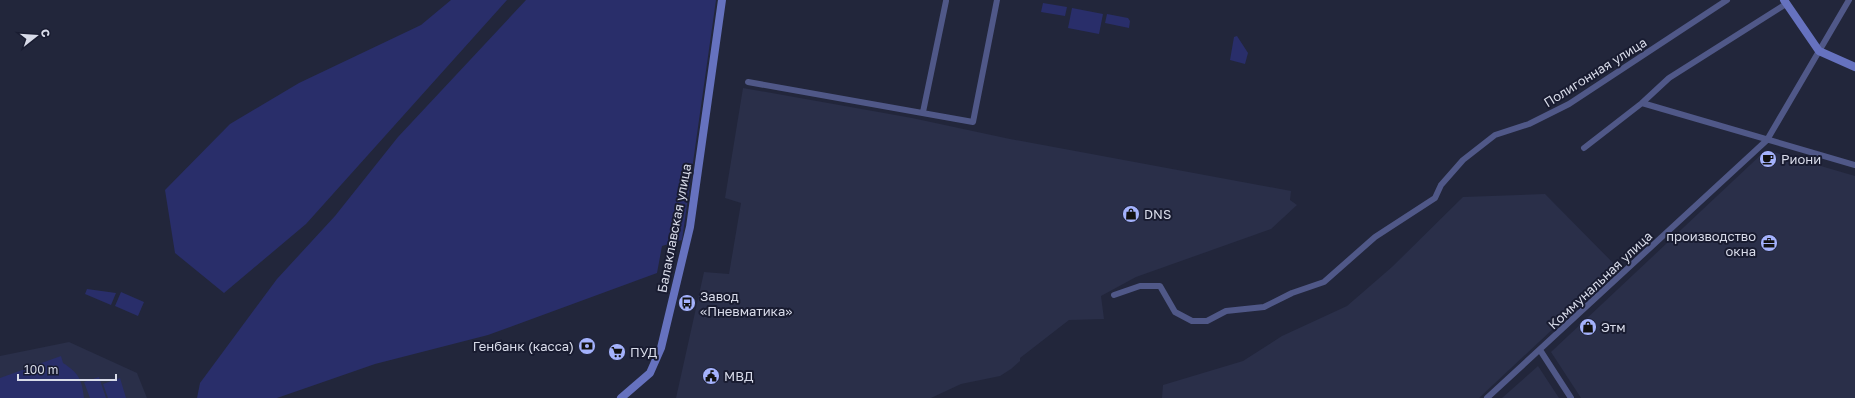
<svg xmlns="http://www.w3.org/2000/svg" width="1855" height="398" font-family="'Golos Text',sans-serif">
<rect width="100%" height="100%" fill="#22263b"/>
<path fill="#2a2f49" d="M743 88 912 118 1010 139 1291 191 1290 200 1297 205 1271 229 1136 277 1101 296 1104 319 1069 320 1020 358V361L1011 369 1000 376 961 384 931 398H676L704 272 729 274 741 203 725 198Z
M1766 150 1855 176V398H1581L1551 352Z
M1545 194 1618 268 1479 398H1162L1163 385 1243 361 1282 336 1347 306 1392 267 1463 197Z
M69 342 137 373 147 398H0V356Z
M1538 366 1559 398H1502Z"/>
<path fill="#292e6a" d="M451 0H507L306 224 224 293 175 253 165 190 230 124 299 83 421 25Z
M526 0H716L682 240 662 246 657 273 488 335 375 364 277 398H197L200 383 277 279 335 216 398 137Z
M1043 3 1067 7 1065 16 1041 12Z
M1072 8 1103 14 1099 34 1068 28Z
M1107 14 1128 18 1130 21 1129 28 1105 23Z
M1237 36 1248 53 1245 64 1230 60 1234 37Z
M87 289 116 293 111 305 85 294Z
M121 292 144 302 138 316 115 306Z
M61 356 63 363C79 373 82 380 84 398H0V378Z
M99 377 106 398H90L84 382Z
M120 378 126 398H108L103 384Z"/>
<g fill="none" stroke-linecap="round" stroke-linejoin="round">
<path stroke="#505888" stroke-width="6" d="M748 82 973 122 997 0
M1642 103 1855 165
M923 112 946 1
M1584 148 1642 103 1669 78 1786 4
M1114 295 1140 286H1160L1175 312 1192 321H1207L1226 311 1264 307 1292 293 1324 282 1375 237 1435 198 1441 185 1463 160 1495 135 1529 124 1569 104 1727 0
M1540 350 1571 398
M1487 398 1767 140 1849 0"/>
<path stroke="#6672bf" stroke-width="8" d="M1784 0 1819 51 1855 67
M621 398 650 373 661 348 690 227 722 0"/>
</g>
<defs>
<g id="cafe-disc" transform="scale(0.9)"><circle r="9.5" fill="#a4b2fc" stroke="#191c31"/><path d="M-5.5-4.5H6V0H3Q3 3.5 0 3.5H-2.5Q-5.5 3.5-5.5 0ZM3-3.2v2h1.7v-2ZM-6 4.5H4V6H-6Z" fill="#111"/></g>
<g id="shop-disc" transform="scale(0.9)"><circle r="9.5" fill="#a4b2fc" stroke="#191c31"/><path d="M-5-2.5h2.3a2.7 3.5 0 0 1 5.4 0H5L5.5 6h-11ZM-1.5-2.5h3a1.5 2.3 0 0 0-3 0Z" fill="#111"/></g>
<g id="office-disc" transform="scale(0.9)"><circle r="9.5" fill="#a4b2fc" stroke="#191c31"/><path d="M-6-3h4V-5.5h4V-3h4V5H-6ZM-1-4.5V-3h2v-1.5ZM-6 0V1H6V0Z" fill="#111"/></g>
<g id="bus-disc" transform="scale(0.9)"><circle r="9.5" fill="#a4b2fc" stroke="#191c31"/><path d="M-5-6H5V4H4V6H2V4H-2V6H-4V4H-5ZM-3.5-4V0h7V-4ZM-3.5 1.2v1.5H-2V1.2ZM2 1.2v1.5H3.5V1.2Z" fill="#111"/></g>
<g id="bank-disc" transform="scale(0.9)"><circle r="9.5" fill="#a4b2fc" stroke="#191c31"/><path d="M-6-4H6V4H-6ZM0-2.3a2.3 2.3 0 1 0 0 4.6a2.3 2.3 0 1 0 0-4.6Z" fill="#111"/></g>
<g id="supermarket-disc" transform="scale(0.9)"><circle r="9.5" fill="#a4b2fc" stroke="#191c31"/><path d="M-6-5.5h2.5l.6 2H6L4.5 2H-2.5L-4.4-4H-6ZM-1.5 3.2a1.3 1.3 0 1 0 .1 0ZM3 3.2a1.3 1.3 0 1 0 .1 0Z" fill="#111"/></g>
<g id="civic-disc" transform="scale(0.9)"><circle r="9.5" fill="#a4b2fc" stroke="#191c31"/><path d="M-.6-6.5H3V-4.5H.6V-3L4-1V1h2V6H-6V1h2V-1L-.6-3ZM-1.2 2.5V6h2.4V2.5Z" fill="#111"/></g>
</defs>
<g fill-rule="evenodd">
<use href="#cafe-disc" x="1768" y="159"/>
<use href="#shop-disc" x="1131" y="214"/>
<use href="#office-disc" x="1769" y="243"/>
<use href="#bus-disc" x="687" y="303"/>
<use href="#shop-disc" x="1588" y="327"/>
<use href="#bank-disc" x="587" y="346"/>
<use href="#supermarket-disc" x="617" y="352"/>
<use href="#civic-disc" x="711" y="376"/>
</g>
<g text-anchor="middle" stroke-width="4" stroke-linejoin="round" paint-order="stroke">
<g font-size="13" fill="#d8dbe9" stroke="#191c31">
<text transform="translate(1595 72) rotate(-32)" y="5">Полигонная улица</text>
<text transform="translate(674 228) rotate(-79)" y="5">Балаклавская улица</text>
<text transform="translate(1600 280) rotate(-43)" y="5">Коммунальная улица</text>
</g>
<g font-size="13" fill="#d8dbe9" stroke="#191c31" text-anchor="start">
<text x="1781" y="164">Риони</text>
<text x="1144" y="219">DNS</text>
<text x="1756" y="241" text-anchor="end">производство<tspan x="1756" dy="15">окна</tspan></text>
<text x="700" y="301">Завод<tspan x="700" dy="15">«Пневматика»</tspan></text>
<text x="1601" y="332">Этм</text>
<text x="574" y="351" text-anchor="end">Генбанк (касса)</text>
<text x="630" y="357">ПУД</text>
<text x="724" y="381">МВД</text>
</g>
</g>
<g transform="translate(36 36) rotate(73)" stroke="#191c31" stroke-width="3" paint-order="stroke">
<path d="M0-3L7 15L0 10L-7 15Z" fill="#d8dbe9"/>
<text y="-6" font-size="11" font-weight="bold" text-anchor="middle" fill="#d8dbe9">С</text>
</g>
<path d="M18 374v6h98v-6" fill="none" stroke="#d8dbe9" stroke-width="2"/>
<text x="24" y="374" font-size="12" fill="#d8dbe9" stroke="#191c31" stroke-width="3" paint-order="stroke">100 m</text>
</svg>
